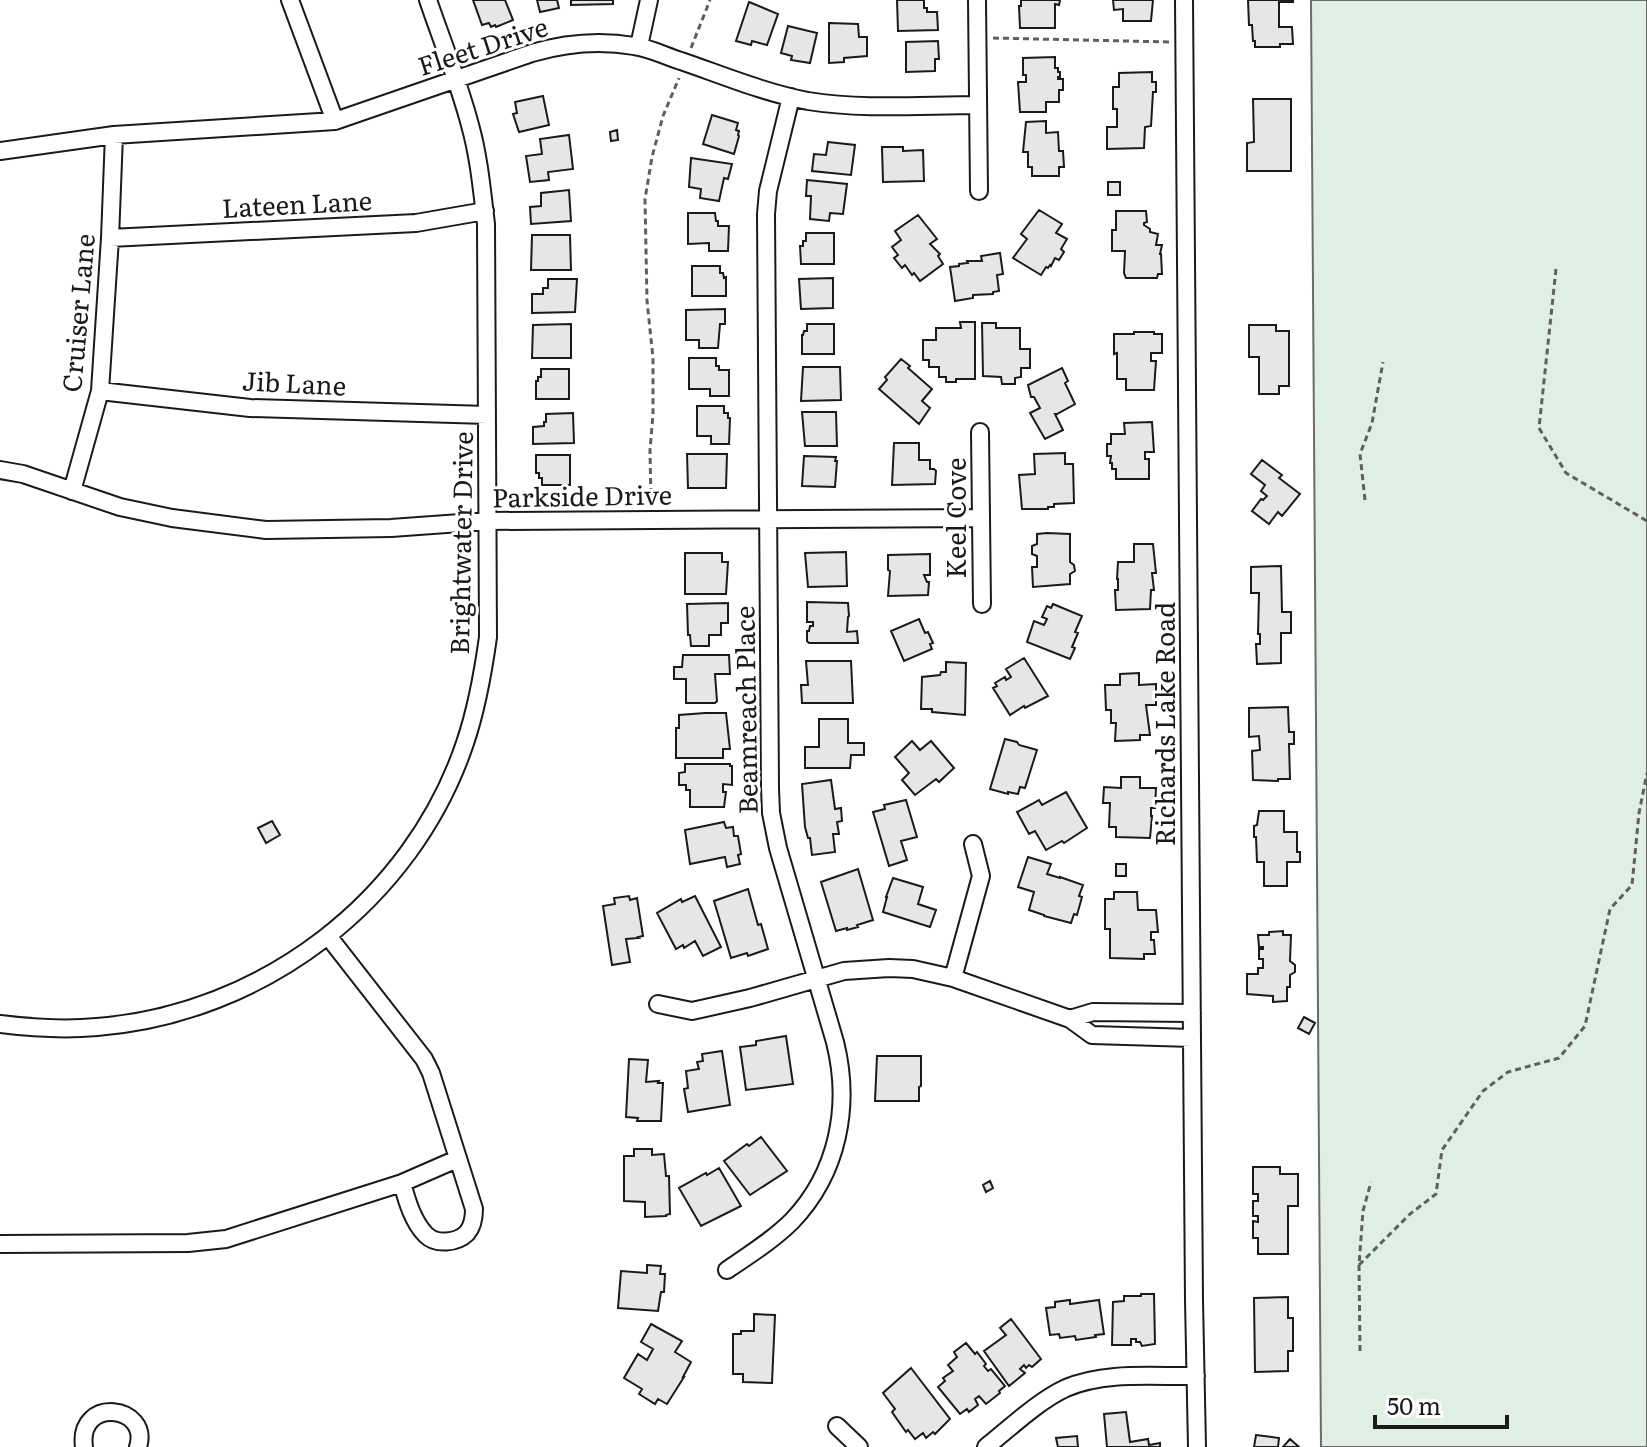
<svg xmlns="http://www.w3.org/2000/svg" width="1647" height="1447" font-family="Literata,serif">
<rect width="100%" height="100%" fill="#fff"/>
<path fill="#e0efe3" stroke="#6a6a6a" stroke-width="2" d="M1311 0H1647V1447H1321Z"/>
<path fill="#e6e6e6" stroke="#1a1a1a" stroke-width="2" d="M473 0H505L513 20 496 27 495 25 491 27 489 23 482 25Z
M537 0H557L559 8 540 12Z
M571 0H613V4L571 5Z
M897 0H924V8H927V12H937L938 30 898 31Z
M1021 0H1060L1059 5 1055 4V28H1020L1019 6H1021Z
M1113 0H1153L1151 21H1123V9L1114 10Z
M1248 0H1293V2H1279V27H1292L1293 44H1280V47H1255V41H1253L1252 25H1249Z
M749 2 778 14 767 45 752 41 751 45 736 41Z
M829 23 858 24 859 37H867V56L844 58V62L829 63Z
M788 26 817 33 810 63 791 60 792 56 781 53Z
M938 41 939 59H935V71L906 72V42Z
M1055 57V68H1058V72H1060V77H1058V79H1063V90H1059V102H1046V112H1020L1018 82H1026V75H1023V58Z
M1152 72V82H1156V92H1153L1151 126 1145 127 1144 148 1107 149V127H1117V109H1113V87H1119V73Z
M543 96 549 125 519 132 513 114 517 113 515 102Z
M1253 99H1291V171H1247V143L1254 142Z
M712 115 738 123 736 130 739 131 738 135 739 136 734 154 703 144Z
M1046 121V133L1058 132 1059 151H1063L1064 167H1059V176H1032V167H1028V152H1023L1026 122Z
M617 130 618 140 611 141 610 132Z
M569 135 573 169 548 172 549 180 530 182 526 156 542 154 540 139Z
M828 142 855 145 851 175 812 171 814 154 826 155Z
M882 147H903V151L923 150 924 181 883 182Z
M691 158 732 164 728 179 724 178 719 201 700 198 701 189 689 187Z
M807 180 847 184 843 214 830 213 829 221 810 219 811 196H806Z
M1108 182H1120V195H1108Z
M569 190 571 221 531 224 530 207 541 206V193Z
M1039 210 1062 224 1056 233 1067 239 1061 249 1064 252 1059 260 1055 258 1051 266 1050 265 1048 268 1046 267 1041 275 1013 258 1027 239 1021 234Z
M1116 211H1146L1147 222 1144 223V225L1150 229V232L1158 234 1156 245H1162L1160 254H1161L1162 274H1158L1157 278H1126L1124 273 1125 251H1112V230H1116Z
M688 213H715L716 221H718V226H729L728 251H709V243L688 244Z
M918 215 937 239 930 244 940 254 938 256 943 264 920 281 914 273 912 275 905 265 902 268 894 258 898 255 892 247 901 240 895 231Z
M806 233H834V264H801L800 246H803V241H806Z
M532 235H570L571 270H531Z
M1000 253 1003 274 997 275 999 291 993 292V294L973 295V298L955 301 950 267 959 266V264L968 263 967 261H982L981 256Z
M692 266H720V273H723L724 278 726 277V296H692Z
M833 278V308L801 309 799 279Z
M548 279H577L575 312 532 313V294H543V288H548Z
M725 309V324H720L718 348H699V340H686V310Z
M960 322H975V379H956V382H946V377H939V367H929V360H923V340H936V328H961Z
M982 323H996V328H1020V349H1030V368H1021V377L1015 378V384H1002L1001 377 983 376Z
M571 324V358H532L533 325Z
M807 324H834V354H802V335H803L804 331H807Z
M1249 325H1276V331H1289V386H1279V394H1259V357H1249Z
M1134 332H1154V334H1162V353H1151V361H1156L1154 390H1126V379H1117V353L1114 354V334H1134Z
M689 358H716V366H719V370H729V396H710V389H689Z
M901 359 910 366 908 368 932 389 922 401 930 408 919 424 879 389 887 380 885 377Z
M803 367H840L841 400 801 401Z
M1062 368 1068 381 1065 383 1075 404 1057 414H1055L1063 430 1045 439 1030 413 1040 408 1034 397H1031L1028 385Z
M541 369H569V399H536V381H538V377H541Z
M697 406H724V413H728V418H730L729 444H711V436H697Z
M802 412H836L837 446H805Z
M573 413 574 443 533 444V427L544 426V422H546V414Z
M1152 422 1154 452H1145V459H1149V479H1116V469H1112V463H1110L1111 456H1107V444H1111V434H1125L1124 423Z
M894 443H919V460H930V469H934L936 471 935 484 892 485Z
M1065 453V464H1073L1074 503 1054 504V507H1048V509H1022L1019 475 1035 474 1034 454Z
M687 454H727L726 488H688Z
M536 455H570V485H542V478H539V473H536Z
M804 456 836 457 835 461H837L835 487 802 486Z
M1262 460 1282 475 1279 478 1300 494 1282 516 1278 512 1269 524 1252 511 1261 499 1263 500 1267 496 1261 491 1265 485 1251 474Z
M1047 533 1070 534V562L1074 565 1075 571 1070 574V584L1033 587 1032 567H1037V556L1032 554V546L1037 544V534Z
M1134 544H1153L1156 573H1152L1154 590H1151L1150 609 1116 610 1115 590H1118V579H1117L1118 562H1134Z
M846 552 847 586 808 587 805 553Z
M685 553H722V562H728L726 594H685Z
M930 554V575H924L927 582H929L928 595 888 596 890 571 888 570V555Z
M1281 566 1282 612H1291V633H1281V663L1257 664 1256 644H1260V634H1258L1259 593H1251V567Z
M807 602 848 603 849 616 848 617 847 632 857 631 858 643H809L807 641V631H809L810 626H813V622H807Z
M728 603V623H721V635H709V646H691L690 635H688L687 604Z
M1053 604 1082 616 1075 632 1078 633 1072 647 1075 648 1070 659 1027 642 1034 621 1044 625 1047 619 1042 617 1047 606 1051 608Z
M919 619 925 633 928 632 933 643 930 644 932 649 904 661 891 631Z
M683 655H729L730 674H715L717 701 715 703H686V679H674V667H682Z
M1024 658 1048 696 1025 708 1024 706 1010 715 993 688 997 686 995 683 1005 677 1006 680 1011 677 1006 669Z
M806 661H851L853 703H802L801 685H808Z
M946 662 966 663 965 715 932 712V709H921L922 677 940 675 941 672H946Z
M1139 673V685L1156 684V705H1146L1150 735H1140V740L1115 741 1116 723H1111V710H1106L1105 685H1120V674Z
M1288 707 1289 732H1294V744H1289L1290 779H1278V781L1253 780 1252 751 1260 750 1259 736 1249 737V708Z
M705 713H726L730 749H723V758H676V728H679V715Z
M819 719H848V743H864V755H851L850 768H805V747H819Z
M1005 739 1017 742 1019 745 1037 750 1025 788 1020 787 1018 794 1008 792V794L990 789Z
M912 741 920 750 931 741 954 768 939 782 936 779 915 795 902 780 909 773 895 757Z
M685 764H730V766H732V785L723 784V792H726L724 807H690V790H686V785H679V773L685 772Z
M1121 777H1140V788H1156L1155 808H1151V816H1152L1150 838 1116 837V827H1109L1110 803H1103L1104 787 1121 788Z
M831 780 835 809 841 808 842 821 837 822 839 834H833L835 852 812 855 810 838H808L805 827 802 784Z
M1066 792 1087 828 1064 843 1062 841 1046 850 1035 831 1029 834 1017 812 1039 800 1042 805Z
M906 800 917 837 901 841 907 860 889 866 873 812 885 809 884 805Z
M1259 811H1284V832H1297V852H1300V862H1287V886H1264V862H1257L1256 837H1254V826L1257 825Z
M272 821 280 835 266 843 258 828Z
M724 822 726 828 733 827 734 836H738L741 854 738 855 740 864 727 867 725 857 690 864 685 830Z
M1028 857 1051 864 1047 874 1060 878V877L1083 885 1079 896 1082 897 1077 915 1074 914 1071 923 1044 916V915L1029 910 1034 892 1018 887Z
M1116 864H1126V876H1116Z
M858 869 873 920 857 925 858 927 847 930V928L836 931 821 882Z
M893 878 923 887 918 904 936 910 930 927 883 912 887 897H886Z
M748 889 758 925 761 924 768 949 748 956 747 953 731 958 714 901Z
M1114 892H1137L1138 910H1156L1158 932H1151V940H1154L1155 954H1144V959L1110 958V929H1105V899H1114Z
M629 896 630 900 637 898 643 936 638 937 639 938 626 939 630 962 612 965 603 906 615 904 614 898Z
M695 896 721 947 703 956 695 941 684 948 683 945 676 949 657 913 681 899 682 902Z
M1283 931V935H1291L1290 961 1295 965V972L1290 975V987H1287V1001L1273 1002V996L1247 994V974H1258V968H1263V959H1259V949H1263V947H1259L1258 935H1269V932Z
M1304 1017 1315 1023 1309 1034 1298 1028Z
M786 1036 793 1084 746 1090 740 1047 756 1045V1041Z
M722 1051 730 1105 688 1112 684 1089 688 1088 686 1071 699 1069 697 1062 703 1061 702 1054Z
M877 1056H921V1086L919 1087V1101H875Z
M629 1059 648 1060 646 1082 659 1081 658 1083H663L661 1121H637L638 1118 626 1117Z
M761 1137 787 1171 750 1195 724 1161 747 1144 749 1146Z
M634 1149H652V1155L664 1154 666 1176H669L670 1214 666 1215V1216L645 1217V1202L624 1201V1156H634Z
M1253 1167H1280V1174H1298V1206H1288V1254H1258V1238H1253V1221L1258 1222V1216H1253V1201H1258V1194H1253Z
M719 1168 741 1206 701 1226 679 1188 706 1173 707 1175Z
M990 1181 993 1188 986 1192 983 1185Z
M647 1265 661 1266 660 1274H665L664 1292H661L658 1311 618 1308 621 1271 647 1273Z
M1141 1294H1154L1155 1344 1142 1346 1140 1342H1136V1339H1131V1345H1112L1113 1302 1124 1301V1296H1141Z
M1288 1297V1318H1293V1351H1288V1371L1255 1372 1254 1298Z
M1070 1300V1304L1099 1300 1104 1334 1095 1335 1096 1337 1076 1340 1075 1336 1060 1338 1059 1334 1050 1335 1046 1308 1055 1307V1302Z
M754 1314 775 1315 772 1383 743 1382V1374H733V1334H741V1331H754Z
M1011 1319 1041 1359 1032 1367 1029 1365 1026 1368 1024 1365 1020 1369 1025 1373 1009 1386 984 1351 1006 1335 1000 1328Z
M651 1324 682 1341 675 1352 691 1362 683 1377H684L667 1404 658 1399 655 1404 639 1394 642 1389 624 1378 638 1354 647 1360 653 1349 641 1342Z
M966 1343 975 1354 977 1352 986 1364 984 1366 988 1371 991 1369 1005 1386 999 1391 1000 1393 986 1404 979 1396 975 1399 978 1405 969 1412 967 1409 960 1414 938 1387 945 1381 943 1378 953 1371 948 1365 957 1357 954 1352Z
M911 1368 950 1419 935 1434 933 1432 926 1438 923 1433 915 1439 908 1430 906 1432 892 1412 895 1409 883 1393Z
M1126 1412 1130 1442 1148 1439 1149 1445 1160 1443V1447H1107L1104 1414Z
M1256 1435 1279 1438 1278 1447H1254Z
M1077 1436 1078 1447H1058L1056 1438Z
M1290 1439 1299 1447H1283Z"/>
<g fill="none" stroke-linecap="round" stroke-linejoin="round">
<g stroke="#1a1a1a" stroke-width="20">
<path id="street" d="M290 0 335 121
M977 0 979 191
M1184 0 1194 1300 1197 1447
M639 46 649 0
M0 151 114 135 335 121 532 53C566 43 599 40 634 46 650 48 665 56 681 61 722 75 765 93 808 101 864 110 922 105 978 105
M110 238 416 223 485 211
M100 391 250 408 487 415
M980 432 982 604
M0 470 23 474 120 507 172 518 266 530 391 528 488 521 981 518
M72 491 100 391 110 238 114 135
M328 936 424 1059 431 1073 474 1209C474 1217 473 1226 467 1233 457 1243 436 1245 426 1235 413 1222 407 1201 402 1183
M953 978 981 876 973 844
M658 1004 692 1011 750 998 844 971 889 968 913 969 953 978 1070 1019 1092 1035 1192 1038
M1070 1019 1093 1012 1192 1013
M0 1024C32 1028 64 1030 97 1027 262 1014 412 901 465 743 477 708 483 673 488 637L486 224C482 191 479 157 470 125 459 83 442 41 428 0
M0 1244 188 1243 226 1239 402 1183 457 1159
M727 1270C749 1255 773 1240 792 1221 838 1173 851 1106 835 1042L778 848 771 813 770 788 766 214 768 191 791 97
M837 1426 859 1447
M84 1447C77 1396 151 1405 138 1447
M986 1447C1010 1428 1038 1401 1066 1388 1106 1371 1154 1377 1196 1376"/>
</g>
<path stroke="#5f5f5f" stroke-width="3" stroke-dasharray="6 4" stroke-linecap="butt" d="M993 38 1170 42
M691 48 710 0
M1556 269 1539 428 1566 473 1647 521
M1365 500 1360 454 1372 423 1383 362
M651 504 650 450 653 414V358L647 301 645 199 652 157 663 116 679 78
M1359 1265 1410 1214 1436 1194 1442 1150 1483 1091 1508 1072 1559 1058 1585 1026 1610 909 1632 885 1639 813 1647 773
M1360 1351 1359 1265 1363 1211 1371 1182"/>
<use href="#street" stroke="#fff" stroke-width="16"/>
</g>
<g text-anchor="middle" stroke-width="6" stroke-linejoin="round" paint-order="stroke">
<g font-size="26" fill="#1a1a1a" stroke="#fff">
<text transform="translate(483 47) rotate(-18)" y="9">Fleet Drive</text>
<text transform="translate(297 205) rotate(-3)" y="9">Lateen Lane</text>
<text transform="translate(79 313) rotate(-85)" y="9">Cruiser Lane</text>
<text transform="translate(294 384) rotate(3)" y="9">Jib Lane</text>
<text transform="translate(582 497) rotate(-1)" y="9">Parkside Drive</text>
<text transform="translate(957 518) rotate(-90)" y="9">Keel Cove</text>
<text transform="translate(462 543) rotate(-89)" y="9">Brightwater Drive</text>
<text transform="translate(747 710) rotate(-91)" y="9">Beamreach Place</text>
<text transform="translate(1166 724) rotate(-90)" y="9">Richards Lake Road</text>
</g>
</g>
<path d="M1375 1415v12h132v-12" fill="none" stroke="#1a1a1a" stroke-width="4"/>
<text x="1387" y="1415" font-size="24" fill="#1a1a1a" stroke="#ffffff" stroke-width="6" paint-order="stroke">50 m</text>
</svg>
